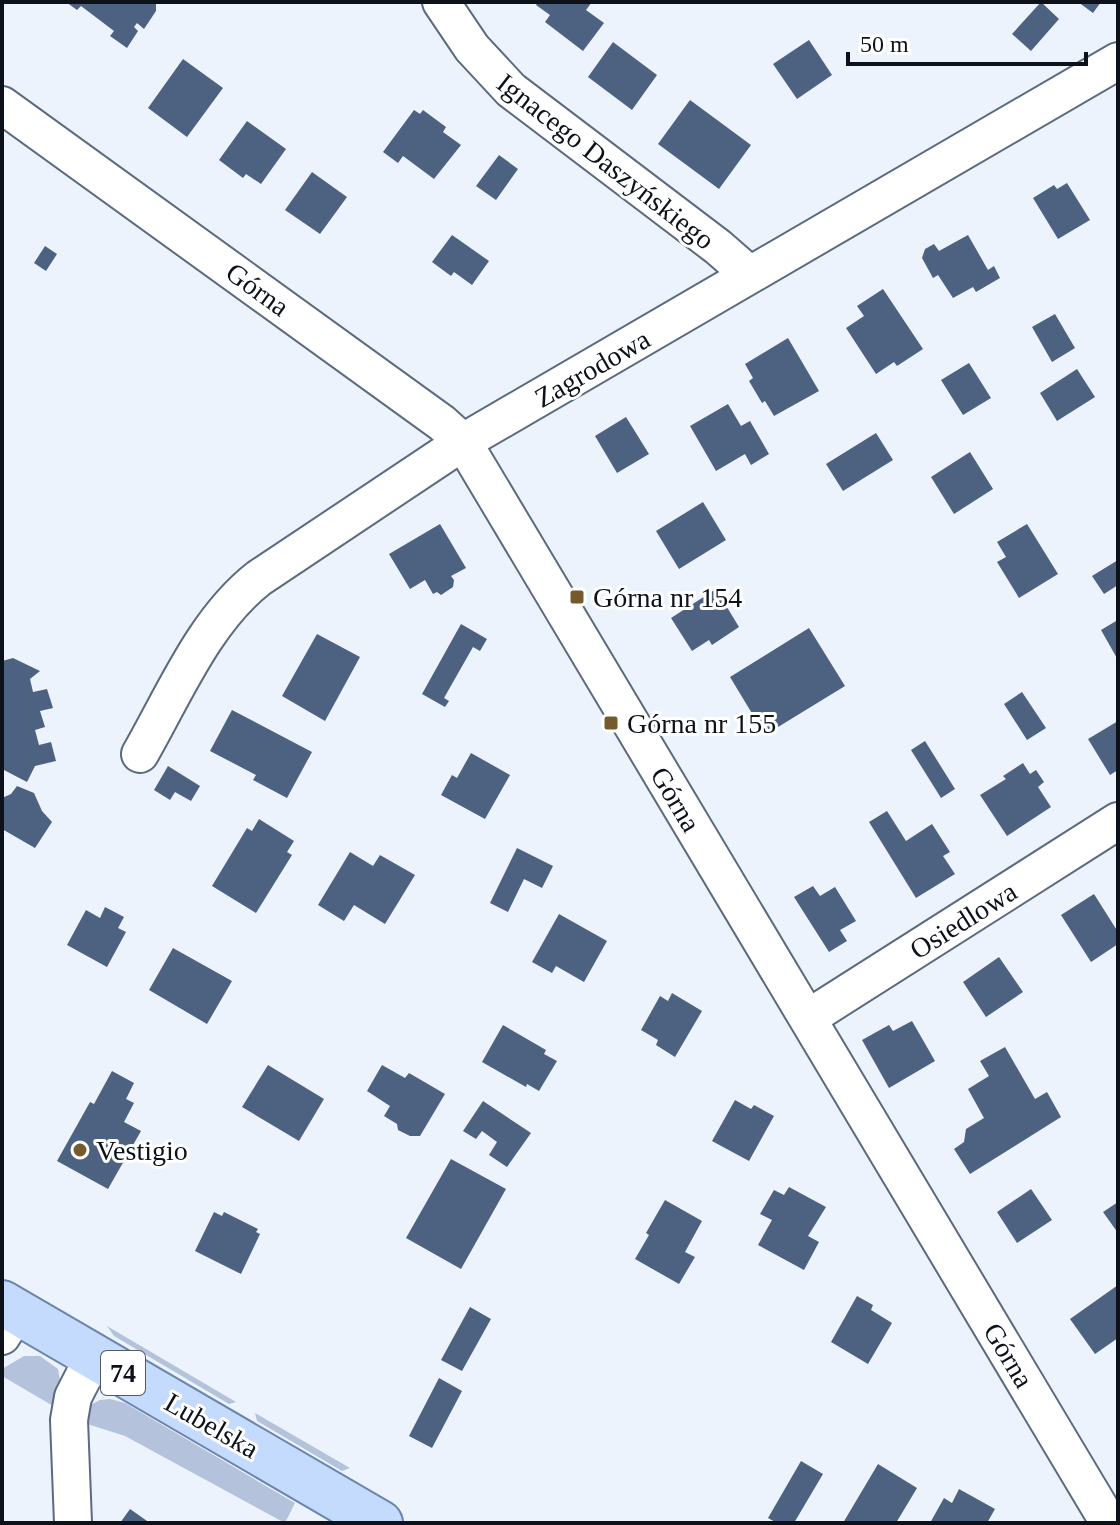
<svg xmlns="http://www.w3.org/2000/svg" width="1120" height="1525" font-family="'Times New Roman',serif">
<rect width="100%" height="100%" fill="#ecf3fd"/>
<path fill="#b4c3db" d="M107 1326 236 1402 229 1404 114 1336Z
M24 1356H40L58 1369 61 1387 60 1410 2 1376V1369Z
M110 1399 125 1403 295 1503 285 1523 125 1436 84 1423 90 1405 100 1400Z
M255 1413 350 1468 342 1471 257 1421Z"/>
<path fill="#4d6281" d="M66 2H156V11L144 29 137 23 134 27 138 31 127 48 110 36 114 31 81 6 77 10Z
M538 2H592L586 10 604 23 583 51 545 22 550 15 536 5Z
M1041 2 1059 19 1031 51 1012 34Z
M1078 2H1101L1093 13Z
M809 40 832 75 797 99 773 64Z
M613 42 657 75 632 110 588 77Z
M183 59 223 88 187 137 148 108Z
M690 100 751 145 719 189 658 144Z
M414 110 420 114 423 110 446 127 443 132 461 145 434 179 403 156 398 163 383 152Z
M247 121 286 149 261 184 246 174 243 178 219 160Z
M499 155 518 169 496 200 476 186Z
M312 172 347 197 320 234 285 210Z
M1067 183 1090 220 1058 239 1033 198 1054 185 1057 189Z
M452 235 489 261 472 285 454 272 451 276 432 262Z
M968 235 988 270 994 266 1000 278 976 292 973 287 953 298 938 275 933 278 922 258 925 249 934 244 939 251Z
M45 246 57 254 46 271 34 263Z
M883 289 923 349 897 366 894 362 876 374 846 328 864 316 857 306Z
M1055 314 1075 348 1052 362 1032 327Z
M788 338 819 391 774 416 765 401 762 403 749 381 753 378 745 364Z
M969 363 991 398 963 415 941 380Z
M1077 369 1095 397 1057 421 1040 393Z
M728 404 741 426 750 421 769 454 751 465 745 454 716 471 690 426Z
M626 417 649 454 617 473 595 436Z
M876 433 893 460 843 491 826 464Z
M970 452 993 489 954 514 931 477Z
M703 502 726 540 679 569 656 531Z
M440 524 466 568 451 576 454 580 453 587 441 595 437 592 433 594 425 580 410 589 389 554Z
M1027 524 1058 574 1019 598 997 562 1006 557 997 542Z
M1118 560V585L1104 594 1092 576Z
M716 589 739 627 712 645 709 640 692 651 671 618Z
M1116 621 1118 624V660L1101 630Z
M461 624 487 639 480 651 473 647 444 698 449 701 445 707 422 694Z
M809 628 845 686 765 735 730 677Z
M317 634 360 657 325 721 282 696Z
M13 658 40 671 30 679 33 692 47 689 53 708 40 711 45 727 35 730 39 745 51 742 56 761 35 766 27 782 2 769V661Z
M1022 692 1046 728 1027 740 1004 704Z
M232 710 312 752 287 798 253 780 256 775 210 751Z
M1118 721V770L1110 775 1088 739Z
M925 741 955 789 941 798 911 750Z
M471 753 510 775 485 819 441 795 452 775 457 778Z
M1023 763 1030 774 1036 770 1044 782 1038 787 1051 807 1007 836 980 795 1006 779 1003 776Z
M168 766 200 786 191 801 175 792 170 800 154 790Z
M17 786 34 793 42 811 52 822 35 848 2 829V798L11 794Z
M887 811 906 841 932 824 950 852 943 856 955 874 916 898 869 822Z
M259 819 294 841 287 852 292 855 256 913 212 886 247 828 252 831Z
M517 848 553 866 542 888 524 879 508 912 490 903Z
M350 852 373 866 380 855 415 875 385 924 354 905 344 921 318 905Z
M813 886 820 896 835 887 856 921 840 930 847 941 829 952 794 897Z
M1094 894 1118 932V944L1091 962 1061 915Z
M105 907 124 917 118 928 126 932 107 967 67 945 86 910 100 918Z
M559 914 607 941 584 982 556 966 552 973 532 962Z
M173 948 232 981 207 1024 149 990Z
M999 957 1023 992 986 1017 963 982Z
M672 993 702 1011 675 1057 656 1045 658 1040 641 1030 660 996 668 1001Z
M912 1021 935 1061 889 1088 862 1040 889 1025 893 1031Z
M503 1025 546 1050 544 1054 557 1061 539 1091 527 1084 526 1087 482 1062Z
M1005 1047 1035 1099 1047 1092 1061 1117 970 1174 954 1149 964 1142 966 1129 984 1118 968 1089 989 1076 980 1061Z
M268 1065 324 1099 299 1141 242 1107Z
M382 1065 405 1078 409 1073 445 1094 420 1136H410L398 1130 397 1124 384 1116 390 1106 367 1091Z
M112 1071 134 1083 126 1099 134 1103 124 1122 141 1131 108 1189 57 1161 90 1102 94 1104Z
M735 1100 751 1109 754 1105 774 1116 749 1161 712 1141Z
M483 1101 531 1133 507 1167 489 1155 497 1142 482 1131 476 1139 463 1131Z
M451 1159 506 1189 461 1269 406 1238Z
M789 1187 826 1207 808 1236 819 1242 804 1270 758 1245 772 1220 760 1214 774 1190 784 1195Z
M1031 1189 1052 1220 1017 1243 997 1212Z
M665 1200 702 1221 685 1252 695 1257 679 1284 635 1259 649 1235 646 1233Z
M1118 1202V1233L1103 1212Z
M214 1212 222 1216 224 1212 258 1229 256 1232 260 1234 241 1274 195 1251Z
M1118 1285V1338L1095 1354 1070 1319Z
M857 1296 873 1305 871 1310 892 1323 868 1364 831 1342Z
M470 1307 491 1319 462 1371 441 1360Z
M439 1378 462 1391 432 1448 409 1436Z
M801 1461 823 1474 794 1523H777L768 1518Z
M878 1464 917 1488 896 1523H843Z
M959 1489 995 1509 987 1523H930L944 1498 952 1503Z
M130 1509 150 1523H120Z"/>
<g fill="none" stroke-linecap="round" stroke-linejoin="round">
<g stroke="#5c6a7f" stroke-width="40">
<path id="street" d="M441 2 472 48 511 90 718 247 750 275
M2 105 442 423 463 442 1109 1523
M140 754C174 695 204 621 259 578L463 442 1118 61
M808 1018 1118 821
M2 1336 17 1311
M73 1523 69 1420 73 1397 94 1356"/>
</g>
<g stroke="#6b85ad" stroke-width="48">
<path id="primary" d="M2 1303 380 1523"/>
</g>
<use href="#street" stroke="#fff" stroke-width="36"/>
<use href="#primary" stroke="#c4dbfd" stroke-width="44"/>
</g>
<g fill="#755a2c" stroke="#fff" stroke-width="3">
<rect x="569" y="589" width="16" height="16" rx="4"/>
<rect x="603" y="715" width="16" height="16" rx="4"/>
<circle cx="80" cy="1150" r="8"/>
</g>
<g text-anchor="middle" stroke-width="6" stroke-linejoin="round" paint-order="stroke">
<rect fill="#fff" stroke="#56595f" stroke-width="2" x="101" y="1351" width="44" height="44" rx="6"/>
<g font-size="26" font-weight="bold" fill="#0d121a">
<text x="123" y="1382">74</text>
</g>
<g font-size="28" fill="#0d121a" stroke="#fff">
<text transform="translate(606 161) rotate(38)" y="10">Ignacego Daszyńskiego</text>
<text transform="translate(258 289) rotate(36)" y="10">Górna</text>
<text transform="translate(592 368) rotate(-30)" y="10">Zagrodowa</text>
<text transform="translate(676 799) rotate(59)" y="10">Górna</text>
<text transform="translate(963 920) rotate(-32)" y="10">Osiedlowa</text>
<text transform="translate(1009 1355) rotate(59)" y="10">Górna</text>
<text transform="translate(212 1425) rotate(30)" y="10">Lubelska</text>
</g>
<g font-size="28" fill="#0d121a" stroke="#fff" text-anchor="start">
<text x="593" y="607">Górna nr 154</text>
<text x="627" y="733">Górna nr 155</text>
<text x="96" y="1160">Vestigio</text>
</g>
</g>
<rect width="1120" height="1525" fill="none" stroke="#0d121a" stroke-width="8"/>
<path d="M848 52v12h238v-12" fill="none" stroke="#0d121a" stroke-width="4"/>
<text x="860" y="52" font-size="24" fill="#0d121a" stroke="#ffffff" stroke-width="6" paint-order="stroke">50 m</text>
</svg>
